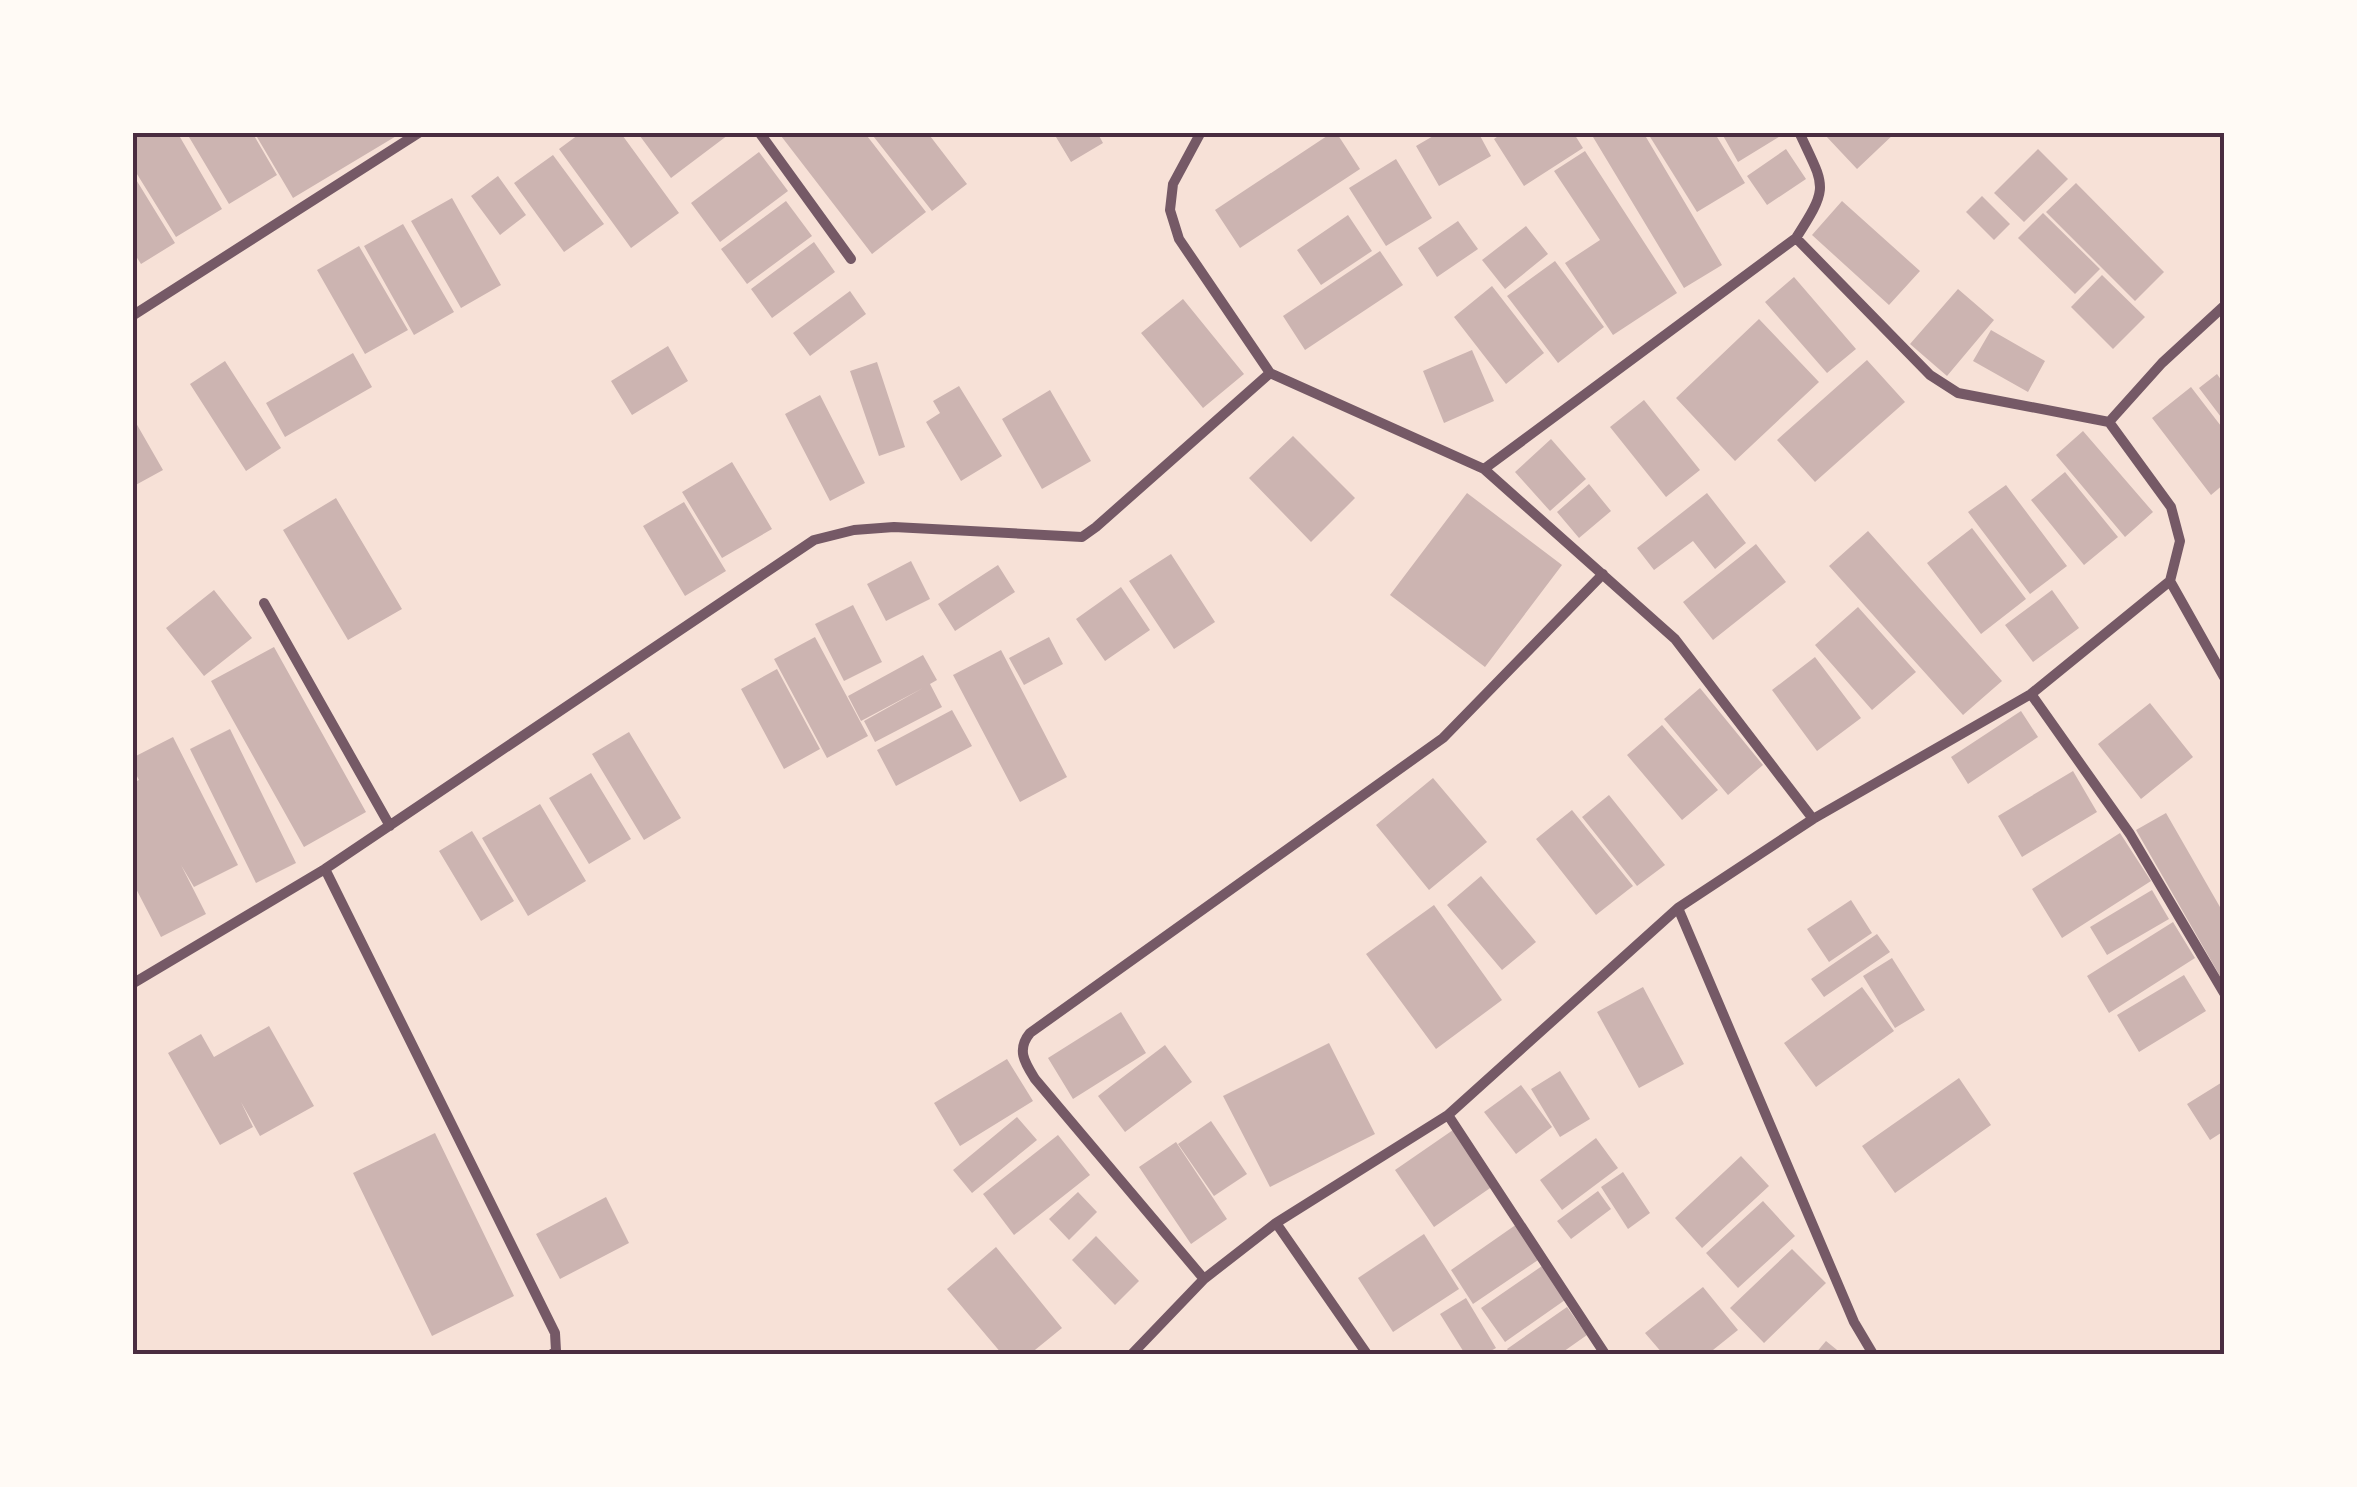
<svg xmlns="http://www.w3.org/2000/svg" width="2357" height="1487" font-family="Manrope,sans-serif">
<rect width="100%" height="100%" fill="#f7e1d7"/>
<path fill="#ccb4b1" d="M132 132H177L222 209 176 237 132 166Z
M186 132H252L277 175 229 204Z
M254 132H403L293 198Z
M582 132H620L679 213 631 248 559 149Z
M637 132H732L671 178Z
M778 132H864L926 212 872 254Z
M870 132H927L967 184 932 211Z
M1053 132H1097L1103 143 1071 162Z
M1333 132H1336L1360 169 1240 248 1215 210Z
M1440 132H1478L1491 156 1439 186 1416 146Z
M1504 132H1573L1583 148 1524 186 1494 139Z
M1590 132H1643L1722 265 1684 288Z
M1647 132H1714L1745 183 1697 212Z
M1721 132H1787L1738 162Z
M1828 132H1896L1857 169 1825 135Z
M1786 149 1806 179 1767 205 1747 176Z
M2038 149 2068 179 2024 222 1994 193Z
M1585 151 1677 293 1613 335 1565 263 1600 240 1554 171Z
M759 152 788 191 720 242 691 203Z
M553 155 604 224 564 252 514 183Z
M1396 159 1432 218 1386 246 1349 188Z
M132 173 175 243 141 264 132 250Z
M498 176 526 215 500 235 471 196Z
M2076 183 2164 272 2135 301 2046 212Z
M1982 196 2010 224 1994 240 1966 212Z
M452 198 501 285 461 308 411 221Z
M786 201 812 236 747 284 721 249Z
M1842 201 1920 271 1889 305 1812 235Z
M2043 213 2100 269 2075 294 2018 238Z
M1348 215 1372 251 1321 285 1297 250Z
M1458 221 1478 249 1437 277 1418 248Z
M403 224 454 312 414 335 364 246Z
M1526 226 1548 254 1505 289 1482 260Z
M814 242 835 272 772 318 751 289Z
M359 246 408 330 365 354 317 270Z
M1380 251 1403 285 1305 350 1283 316Z
M1555 261 1604 327 1558 363 1507 296Z
M2102 275 2145 317 2113 349 2071 307Z
M1794 277 1856 349 1827 373 1765 302Z
M1492 286 1544 353 1506 384 1454 317Z
M1958 289 1994 320 1947 376 1910 344Z
M850 291 866 314 810 356 793 333Z
M1183 299 1244 374 1203 408 1141 333Z
M1759 319 1819 382 1735 461 1676 398Z
M1991 330 2045 361 2028 392 1973 361Z
M668 346 688 381 632 415 611 381Z
M1472 350 1494 401 1444 423 1423 371Z
M353 353 372 387 285 437 266 403Z
M1867 360 1905 402 1815 482 1777 440Z
M225 361 281 448 246 471 190 384Z
M877 362 905 447 879 456 850 371Z
M2217 374 2224 384V421L2199 388Z
M959 386 1002 456 961 481 926 422 940 413 933 401Z
M2191 387 2224 430V484L2211 495 2152 418Z
M1050 390 1091 461 1042 489 1002 419Z
M820 395 865 483 830 501 785 414Z
M1644 400 1700 470 1666 497 1610 427Z
M132 416 163 470 132 487Z
M2083 431 2153 512 2125 537 2056 455Z
M1293 436 1355 498 1311 542 1249 478Z
M1551 439 1586 479 1550 511 1515 472Z
M732 462 772 529 722 558 682 492Z
M2065 472 2118 537 2084 565 2031 500Z
M1589 484 1611 511 1579 538 1557 512Z
M2006 485 2067 566 2030 594 1968 512Z
M1467 493 1562 565 1485 667 1390 595Z
M1707 493 1746 543 1715 569 1693 541 1654 570 1637 548Z
M336 498 402 609 348 640 283 530Z
M684 502 726 571 685 596 643 526Z
M1972 528 2026 599 1981 634 1927 563Z
M1868 531 2002 681 1963 715 1829 566Z
M1756 544 1786 582 1713 640 1683 602Z
M1171 554 1215 622 1174 649 1129 581Z
M911 561 930 599 886 621 867 584Z
M998 565 1015 592 955 631 938 604Z
M1121 587 1150 630 1105 661 1076 619Z
M214 590 252 638 204 676 166 628Z
M2052 590 2079 628 2033 662 2005 625Z
M853 605 882 662 844 681 815 624Z
M1858 607 1916 672 1872 710 1815 645Z
M815 637 868 736 827 758 774 659Z
M1049 637 1063 664 1024 685 1009 658Z
M274 647 366 812 304 847 211 681Z
M1001 650 1067 777 1020 802 953 675Z
M923 655 937 680 930 684 942 707 875 742 864 721 923 688 861 721 848 696Z
M1815 657 1861 718 1817 751 1772 690Z
M777 669 820 749 784 769 741 689Z
M1700 688 1763 765 1728 795 1664 719Z
M2150 703 2193 757 2141 799 2098 744Z
M952 710 972 746 896 786 877 750Z
M2021 711 2038 737 1968 784 1951 757Z
M1662 725 1718 790 1682 820 1627 755Z
M230 729 296 863 256 883 190 749Z
M629 732 681 818 644 840 592 754Z
M173 737 238 865 194 887 181 865 206 914 161 937 132 881V783L139 780 132 767V758Z
M2073 771 2097 812 2022 857 1998 816Z
M591 773 631 839 589 864 549 798Z
M1433 778 1487 842 1429 890 1376 825Z
M1609 795 1665 865 1637 886 1582 817Z
M540 804 586 881 528 916 482 838Z
M1572 810 1633 886 1596 915 1536 839Z
M2166 813 2224 914V973L2220 976 2136 830Z
M472 831 514 901 481 921 439 851Z
M2120 833 2151 881 2062 938 2032 889Z
M1481 876 1536 942 1502 970 1447 905Z
M2152 890 2169 919 2107 955 2090 927Z
M1851 900 1872 933 1829 962 1807 929Z
M1434 905 1502 1000 1436 1049 1366 954Z
M2173 922 2195 958 2109 1013 2087 976Z
M1877 934 1890 952 1824 997 1811 979Z
M1892 958 1925 1010 1895 1028 1863 976Z
M2184 975 2206 1011 2139 1052 2117 1015Z
M1643 987 1684 1064 1639 1088 1597 1012Z
M1862 987 1894 1031 1816 1087 1784 1043Z
M1121 1012 1146 1053 1073 1099 1048 1058Z
M269 1026 314 1106 260 1136 241 1102 253 1127 220 1145 168 1053 201 1034 214 1057Z
M1329 1043 1375 1134 1270 1187 1223 1096Z
M1165 1045 1192 1082 1125 1132 1098 1096Z
M1007 1059 1033 1101 960 1146 934 1103Z
M1560 1071 1590 1119 1560 1137 1531 1089Z
M1959 1078 1991 1125 1895 1193 1862 1146Z
M2224 1081V1131L2210 1140 2187 1104Z
M1521 1085 1552 1127 1516 1154 1484 1112Z
M1017 1117 1037 1140 972 1193 953 1170Z
M1211 1121 1247 1174 1214 1196 1178 1144Z
M1453 1130 1493 1186 1434 1227 1395 1170Z
M435 1133 514 1296 432 1336 353 1173Z
M1058 1135 1090 1175 1014 1235 983 1194Z
M1596 1138 1618 1168 1562 1210 1540 1180Z
M1176 1142 1227 1219 1191 1244 1139 1167Z
M1741 1156 1769 1186 1702 1248 1675 1218Z
M1623 1172 1650 1213 1628 1229 1601 1187Z
M1598 1191 1611 1209 1571 1239 1557 1221Z
M1078 1192 1097 1212 1069 1240 1049 1219Z
M606 1197 629 1243 560 1279 536 1234Z
M1763 1201 1795 1236 1738 1288 1706 1253Z
M1517 1224 1541 1258 1473 1304 1451 1270Z
M1424 1234 1459 1289 1393 1332 1358 1278Z
M1096 1236 1139 1281 1115 1305 1072 1260Z
M996 1247 1062 1328 1030 1354H1002L947 1289Z
M1792 1249 1826 1283 1764 1343 1730 1308Z
M1542 1266 1565 1300 1505 1342 1481 1308Z
M1703 1287 1738 1330 1708 1354H1663L1645 1333Z
M1466 1298 1496 1348 1485 1354H1465L1440 1314Z
M1567 1307 1587 1335 1560 1354H1511L1507 1349Z
M1826 1341 1842 1354H1815Z"/>
<g fill="none" stroke-linecap="round" stroke-linejoin="round">
<path stroke="#755966" stroke-width="10" d="M759 132 851 259
M1201 132 1173 184 1170 210 1179 239 1270 373 1484 469 1675 639 1813 819
M1796 238C1830 185 1825 188 1799 132
M132 316 420 132
M1484 469 1796 238 1930 375 1958 393 2109 422
M2170 581 2224 677
M264 603 390 826
M2031 694 2130 834 2224 993
M325 869 555 1333 556 1351 552 1354
M1678 908 1854 1322 1873 1354
M132 984 325 869 814 540 854 530 894 527 1082 537 1096 527 1270 373
M1448 1115 1605 1354
M1276 1223 1367 1354
M1204 1279 1035 1079C1025 1063 1016 1050 1030 1033L1443 738 1603 574
M1132 1354 1204 1279 1276 1223 1448 1115 1678 908 1813 819 2031 694 2170 581 2180 541 2171 507 2109 422 2162 363 2224 306"/>
</g>
<rect width="2357" height="1487" fill="none" stroke="#fffaf5" stroke-width="270"/>
<rect x="135" y="135" width="2087" height="1217" fill="none" stroke="#4a2c40" stroke-width="4"/>
</svg>
